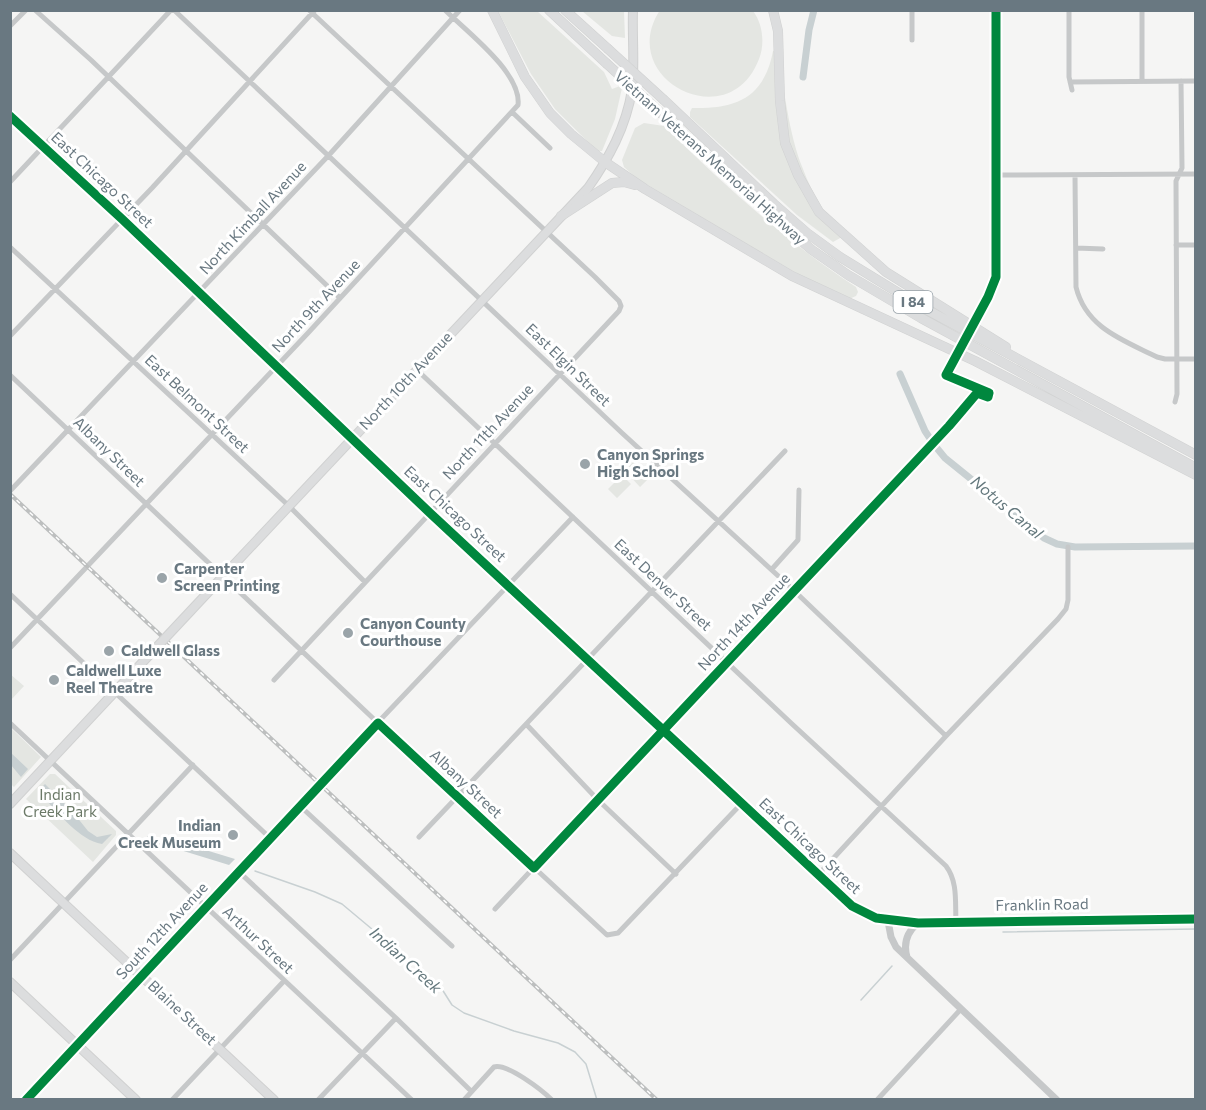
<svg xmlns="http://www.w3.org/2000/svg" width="1206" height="1110" font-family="Commissioner,sans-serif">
<rect width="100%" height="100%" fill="#f5f5f4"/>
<path fill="#e4e6e2" d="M660 10 753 11C763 24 765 44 759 59 729 138 615 79 660 10Z
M498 11H537L604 72 612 89 620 86 622 88 615 119 602 151H597L555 109 531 74Z
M582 11H624L625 38 612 36Z
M773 51H777C785 90 788 132 803 169 812 194 827 216 842 237L833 242 797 215 690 117V112L692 108C736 109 764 98 773 51Z
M644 123 664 126C724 185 785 241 856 287L858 292 856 296 849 299 803 277 636 178 624 167 622 160 635 128Z
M634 461 650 477 640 487 625 471Z
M622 475 631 484 617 498 608 489Z
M10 674 24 686 11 700H10Z
M10 727 41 757 14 787 11 784Z
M50 774H55L116 831V835L93 862 26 799Z"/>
<path fill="#c8d0d2" d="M10 752 28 769 21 777 11 765Z
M45 784 72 811 88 831 97 837 112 834 102 844C79 840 60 814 43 797L39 790Z
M147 836 176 841 235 859 229 865 164 845 155 844Z"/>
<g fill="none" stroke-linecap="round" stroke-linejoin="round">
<path stroke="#c8d0d2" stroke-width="1.5" d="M255 871 315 892 342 904 440 986 452 1005 464 1013 514 1031 558 1043 575 1052 586 1064 597 1100
M1003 932 1196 929
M861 1000 892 966"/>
<path stroke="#c8d0d2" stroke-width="7" d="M803 77 809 30 814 10
M900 374 925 431 931 440
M936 447 945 458 1044 538 1057 544 1075 547 1196 546"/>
<g stroke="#d0d1d1" stroke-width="10">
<path id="primary" d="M228 571 588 188C609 158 626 127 632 90 635 66 632 36 633 10
M10 804 110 697
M10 853 274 1100
M10 982 136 1100"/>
</g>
<g stroke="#d1d2d2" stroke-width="10">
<path id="motorway" d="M492 10 525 77 550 113 571 134 605 162 645 189 792 276 975 361 1196 475
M549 10 606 63
M565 10 607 48
M773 10 778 31 780 101 785 143 798 175 819 212 886 272 1006 347
M664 100 774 204 807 233 840 257 920 306 1196 455
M663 115 780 223 812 250 848 275 921 318 1196 468
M561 216 612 183 624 182 635 185"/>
</g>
<path stroke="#c6c8c9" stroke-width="5" d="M35 10 91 60 340 298
M174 10 622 433 786 583 946 736
M1069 10V77L1072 90
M10 26 26 10
M912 40V10
M1142 81V10
M1070 82 1196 81
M512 112 550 148
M996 175 1196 174
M1075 175 1076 287C1086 328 1123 340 1157 357L1165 359H1196
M10 182 171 10
M1176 245H1196
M10 247 289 506 365 582
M1076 248 1103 249
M991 290 996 274V10
M10 336 152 188 315 10
M417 370 791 723 946 866C958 882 955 902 956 922
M10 375 378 723 607 935 618 933 742 803
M1175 402 1177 394 1176 181 1182 168 1181 81
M10 491 329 155 460 10
M772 569 798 540 799 490
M10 594 269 837
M10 648 308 333 518 105C522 73 466 31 445 10
M274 680 619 311 621 306 619 301 595 277 309 10
M10 723 412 1100
M526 724 598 800 676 874
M300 806 452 946
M419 837 785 451
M238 871 396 1018 471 1091
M818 875 946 736 1058 619 1066 609 1068 600V547
M495 909 975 396
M10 960 193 765
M26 1100 269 837 573 517
M172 1100 284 981
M318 1100 396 1018
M464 1100 494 1067C507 1063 542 1090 552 1100
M877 1100 961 1009"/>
<path stroke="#c6c8c9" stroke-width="7" d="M10 116 122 219 430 513 852 906 876 918 918 923 1196 919
M888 921 891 937 896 947 1057 1100
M907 957C903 943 907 932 918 923"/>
<use href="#primary" stroke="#dcddde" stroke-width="8"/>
<use href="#motorway" stroke="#dcddde" stroke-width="9"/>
<g stroke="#bdbfbf" stroke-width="4">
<path id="rail" d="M10 494 657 1100"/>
</g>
<use href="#rail" stroke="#fff" stroke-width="1.5" stroke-dasharray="4.5" stroke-linecap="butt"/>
<g stroke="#d0d1d1" stroke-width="10" stroke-linecap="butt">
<path id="primary-bridge" d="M110 697 228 571"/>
</g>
<g stroke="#d1d2d2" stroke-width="10" stroke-linecap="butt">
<path id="motorway-bridge" d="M607 48 664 100
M606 63 663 115"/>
</g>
<use href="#primary-bridge" stroke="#dcddde" stroke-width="8"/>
<use href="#motorway-bridge" stroke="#dcddde" stroke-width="9"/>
<g stroke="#fff" stroke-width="13">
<path id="cycleway" d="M10 116 122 219 430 513 852 906 876 918 918 923 1196 919
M26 1100 378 723 534 868 949 426 977 393 988 397 989 393 946 375 988 297 996 277V10"/>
</g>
<use href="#cycleway" stroke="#00873e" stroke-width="9"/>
</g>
<g fill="#9aa4a9" stroke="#fff" stroke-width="2">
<circle cx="585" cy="464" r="6"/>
<circle cx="162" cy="578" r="6"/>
<circle cx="348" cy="633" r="6"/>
<circle cx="109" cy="651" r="6"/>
<circle cx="54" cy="680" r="6"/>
<circle cx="233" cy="835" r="6"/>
</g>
<g text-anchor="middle" stroke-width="6" stroke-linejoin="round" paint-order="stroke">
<rect fill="#fff" stroke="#96a0a7" stroke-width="1.5" x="893.5" y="291" width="39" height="22" rx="4.5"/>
<g font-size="14" font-weight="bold" fill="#697881">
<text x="913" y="307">I 84</text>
</g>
<g font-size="15" fill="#697881" stroke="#fff">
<text transform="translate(710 158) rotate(42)" y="5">Vietnam Veterans Memorial Highway</text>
<text transform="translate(102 180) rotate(43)" y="5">East Chicago Street</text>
<text transform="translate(253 218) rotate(-47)" y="5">North Kimball Avenue</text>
<text transform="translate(316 306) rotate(-47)" y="5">North 9th Avenue</text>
<text transform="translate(568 365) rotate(44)" y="5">East Elgin Street</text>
<text transform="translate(406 381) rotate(-47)" y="5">North 10th Avenue</text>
<text transform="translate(197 404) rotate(43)" y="5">East Belmont Street</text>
<text transform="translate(488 432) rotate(-47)" y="5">North 11th Avenue</text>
<text transform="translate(109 452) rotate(44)" y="5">Albany Street</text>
<text transform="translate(455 514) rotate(43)" y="5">East Chicago Street</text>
<text transform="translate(663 585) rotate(43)" y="5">East Denver Street</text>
<text transform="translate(744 622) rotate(-47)" y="5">North 14th Avenue</text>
<text transform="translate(466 784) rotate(43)" y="5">Albany Street</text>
<text transform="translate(810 846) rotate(43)" y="5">East Chicago Street</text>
<text transform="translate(1042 905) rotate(-1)" y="5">Franklin Road</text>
<text transform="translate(162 931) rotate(-47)" y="5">South 12th Avenue</text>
<text transform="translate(258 940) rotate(43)" y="5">Arthur Street</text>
<text transform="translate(182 1013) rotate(43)" y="5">Blaine Street</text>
</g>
<g font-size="15" font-weight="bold" fill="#697881" stroke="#fff" text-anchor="start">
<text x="597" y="460">Canyon Springs<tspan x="597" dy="17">High School</tspan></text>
<text x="174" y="574">Carpenter<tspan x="174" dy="17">Screen Printing</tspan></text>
<text x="360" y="629">Canyon County<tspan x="360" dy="17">Courthouse</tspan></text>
<text x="121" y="656">Caldwell Glass</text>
<text x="66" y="676">Caldwell Luxe<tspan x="66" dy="17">Reel Theatre</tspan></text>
<text x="221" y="831" text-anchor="end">Indian<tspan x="221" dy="17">Creek Museum</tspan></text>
</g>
<g font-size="15" fill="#6b7967" stroke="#fff">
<text x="60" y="800">Indian<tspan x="60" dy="17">Creek Park</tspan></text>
</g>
<g font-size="16" font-style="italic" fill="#64787d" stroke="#fff">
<text transform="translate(1007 507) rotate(40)" y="6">Notus Canal</text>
<text transform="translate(406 960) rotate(42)" y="6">Indian Creek</text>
</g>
</g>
<rect width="1206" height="1110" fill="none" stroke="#697881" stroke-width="24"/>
</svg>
